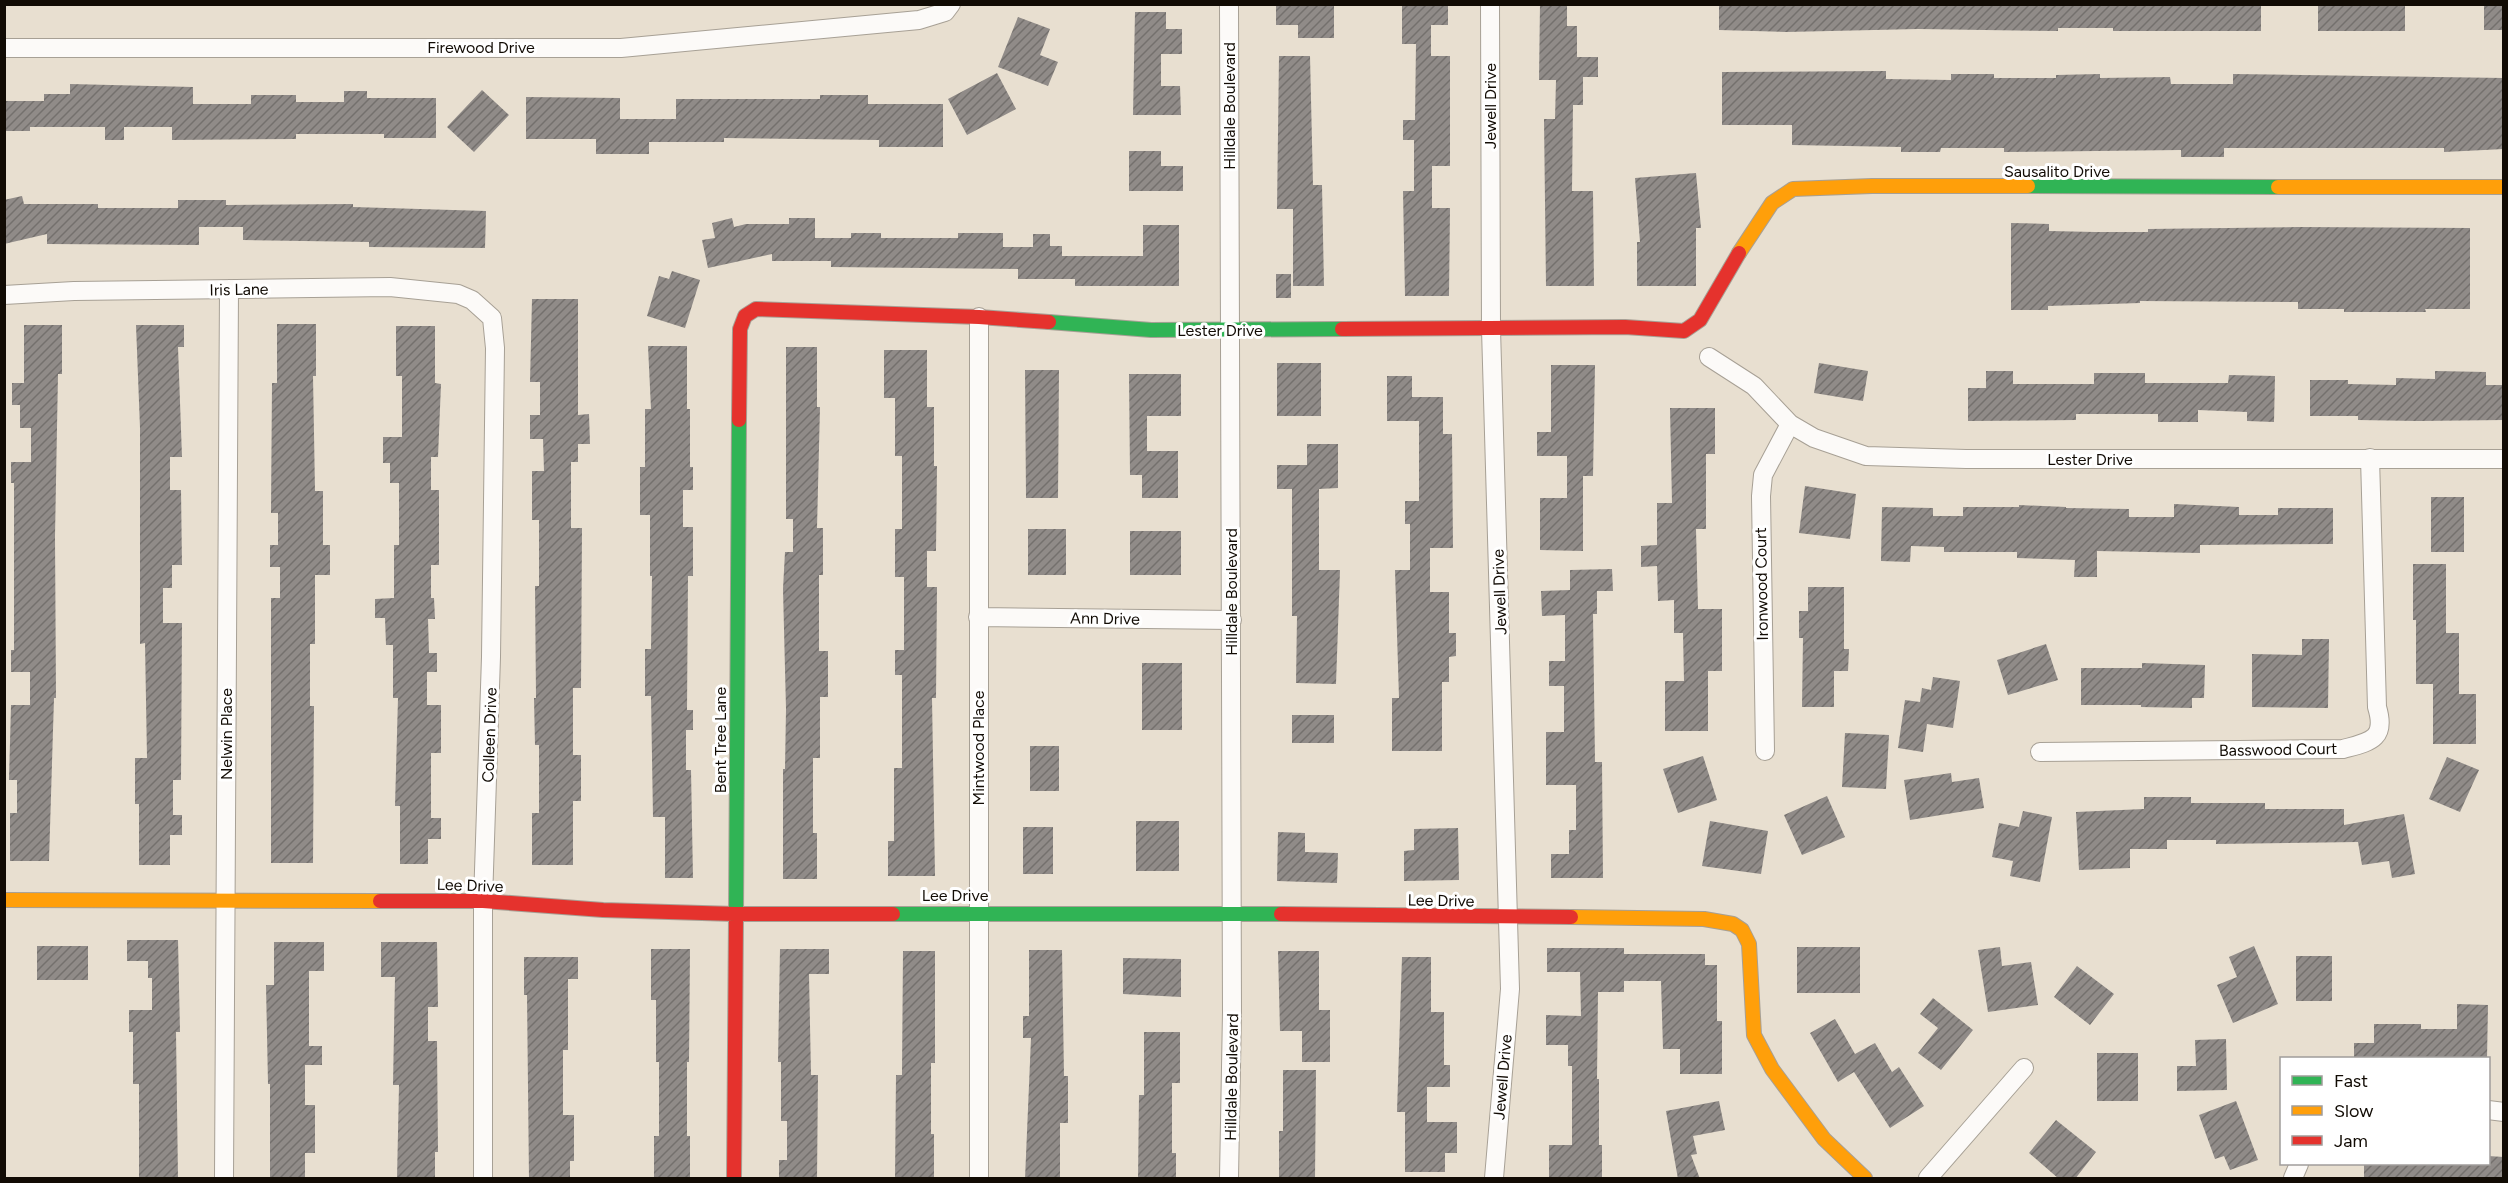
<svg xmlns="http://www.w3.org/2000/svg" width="2508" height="1183" font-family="Figtree,sans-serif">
<defs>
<pattern id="building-hatch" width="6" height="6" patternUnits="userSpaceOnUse" patternTransform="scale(1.5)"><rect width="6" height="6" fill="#908b88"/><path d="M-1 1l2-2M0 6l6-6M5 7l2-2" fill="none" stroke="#74706d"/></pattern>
</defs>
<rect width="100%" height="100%" fill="#e8dfd0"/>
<path fill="url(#building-hatch)" d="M1276 4H1334V38H1298V25H1276Z
M1402 4H1448V25H1431V56H1450V166H1432V208H1450L1449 296H1405L1403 191H1414V140H1403V120H1415L1416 44H1402Z
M1540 4H1567V26H1577V57H1598V77H1583V105H1573L1572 191H1593L1594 286H1546L1544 119H1555L1556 80H1539Z
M1719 4H2261V31H2113V28H2058V31L1918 29 1786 32 1719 30Z
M2318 4H2405V31H2318Z
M2484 4H2504V30H2484Z
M1135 12H1166V29H1182V54H1161V86H1180L1181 115H1133Z
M1018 17 1050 29 1040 55 1058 62 1048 86 998 67Z
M1279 56H1310L1313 185H1322L1324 286H1293V209H1277Z
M1886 71V79L1951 80V74H1994V78H2056V75L2100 74V78L2170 77 2171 84H2233V74L2504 78V149L2444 152V148H2224V157H2181V150L2004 152V148H1941L1940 152H1901V147L1792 145V125H1722V72Z
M997 73 1016 109 967 135 948 99Z
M70 84 193 87V104H251V95H296V102H344V91H367V98H436V138H384V134H296V139L172 140V127H124V140H105V127H30V131H4V101H44V94H70Z
M482 90 509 115 474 152 447 127Z
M820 95H868V104H943V147H879V140L724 138V142H649V154H596V139H526V97L620 98V119H676V99H820Z
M1129 151H1161V166H1183V191H1129Z
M1696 173 1701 228H1696V286H1637V242H1640L1635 178Z
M22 196 24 204H98V208H178V200H226V205L353 204V207L486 211 485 248 369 247V242L243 240V227H199V245L47 244V234L4 244V200Z
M732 218 734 227 746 224H789V218H815V238H851V233H881V238H958V233H1003V247H1033V234H1050V246H1062V256H1143V225H1179V286H1075V279H1018V269L831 267V261H772V254L708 268 702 240 715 238 712 223Z
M2011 223 2049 224V231L2095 232H2148V229L2298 227 2470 228V309H2425L2426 312H2344V309H2298V302L2140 301V303L2048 306V310H2011Z
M672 271 700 280 685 328 647 316 659 276 669 279Z
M1276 274H1291V298H1276Z
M532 299H578V415L589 414 590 444H578V462H571V528H582L581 688H573V755H581V801H573V865H532V813H539V745H535L534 698H536L535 586H539V520H532V471H544L543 439H530V415H540V382H530Z
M277 324H316V376H313L315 491H323V545H330V575H315V644H310V706H314L313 863H271V598H280V567H270V545H278V513H271L272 383H277Z
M24 325H62V374H58L55 536 56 698H54L49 861H10V813H17V780H9L11 705H30V672H11V650H14V483H11V462H31V428H20V405H12V383H24Z
M136 325H184V347H178L182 457H170V490H181L182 565H172V588H163V623H182L181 780H173V815H182V835H170V865H139V804H135V758H147L145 643 140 644V428Z
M396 326H435V383L441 384 438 457H431V490H439V565H431V598H434L435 619H428L429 653H437V672H427V705H441V753H431V818H441V839H428V864H400V806H395L398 698H393V645H386L385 618H375V599L394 598V545H399V483H390V463H383V437H402V376H396Z
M648 346H687V409H690V467H693V490H683V527H693V576H688L687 710H693V730H686V770H691L693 878H665V817H653L651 696H645V649H651L652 576H650V515H640V467H645V409H651Z
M786 347H817V407H820L817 528H823V575H819V651H828V697H820V758H813V833H817V879H783V769H785L786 709 783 589 785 552H793V519H786Z
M884 350H927V407H934V466H937L936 551H927V587H937L936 698H932L935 876H888V841H894V768H902V675H895V650H904V577H895V529H902V456H895V398H884Z
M1277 363H1321V416H1277Z
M1819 363 1868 371 1863 401 1814 393Z
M1551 365H1595L1593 476H1583V551L1540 550V498H1567V456H1537V432H1551Z
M1025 370H1059L1058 498H1026Z
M1986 371H2013V384H2094V373H2145V383H2228L2229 375 2275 376 2274 422 2247 421V412L2198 410V422H2158V414H2076V420L1968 421V388H1986Z
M2435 371 2486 372V385H2504V420L2418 421 2358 420V416H2310V380H2348V384L2396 385V378L2435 379Z
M1129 374H1181V416H1147V451H1178V498H1142V475H1130Z
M1387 376H1412V397H1443V434H1452L1453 548H1430V592H1449V633H1456V656L1449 657V682H1442V751H1392V698H1399L1395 570H1410V524H1405V501H1419V421H1387Z
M1670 408H1715V454H1706V529H1696L1698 609H1722V671H1708V731H1665V681H1684L1683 633H1674V600L1658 601 1657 566 1641 567V546L1657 545V503H1672Z
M1307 444H1338V488L1319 489V570H1340L1336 684 1296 683 1297 616H1292V489H1277V465H1307Z
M1805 486 1856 494 1850 539 1799 533Z
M2431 497H2464V552H2431Z
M2174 504 2239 507V515H2278V508H2333V544L2200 545V553L2097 551V577H2074L2075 560 2017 558V552H1944V547L1911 546 1910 562 1881 561 1882 507 1933 508V516H1963V507H2019V505L2066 507V508L2129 509V517H2174Z
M1028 529H1066V575H1028Z
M1130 531H1181V575H1130Z
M2413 564H2446V633H2459V694H2476V744H2433V684H2416V620H2413Z
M1612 569 1613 591H1597V614H1593L1595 762H1602L1603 878H1551V854H1569V830H1576V785H1546V732H1564V686H1549V661H1565V615L1542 616 1541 591 1570 590V570Z
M1808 587H1844V649H1849L1848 671H1834V707H1802L1803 638H1799V611H1808Z
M2302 639H2329L2328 708 2252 707V654L2302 655Z
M2046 644 2058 680 2008 695 1997 660Z
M1142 663H1182V730H1142Z
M2142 663 2205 665 2204 698H2192V708L2141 707V705H2081V668H2142Z
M1933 677 1960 681 1953 728 1927 724 1923 752 1898 748 1905 700 1920 702 1922 688 1931 690Z
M1292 715H1334V743H1292Z
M1845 733 1889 735 1886 789 1842 787Z
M1030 746H1059V791H1030Z
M1703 756 1717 800 1678 813 1663 769Z
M2447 757 2479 770 2460 812 2429 799Z
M1951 773 1952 782 1979 778 1984 808 1910 820 1904 780Z
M1827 796 1845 837 1802 855 1784 815Z
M2144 797H2191V803H2265V809H2344V825L2404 814 2415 874 2392 878 2389 861 2362 865 2358 842 2216 844V840H2167V849H2130V868L2079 870 2076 812 2144 809Z
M2023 811 2052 817 2040 882 2010 876 2013 861 1992 857 1999 823 2019 827Z
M1136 821H1179V871H1136Z
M1710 821 1768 831 1761 874 1702 866Z
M1023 827H1053V874H1023Z
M1458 828 1459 880 1404 881V851L1414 850V829Z
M1278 832 1305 833V852L1338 853 1337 883 1277 881Z
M127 940H178L180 1032H176L178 1179H139V1084H133V1032H129V1010H152V978H148V961H127Z
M274 942H324V971H309V1046H322V1065H305V1105H315V1153H305V1179H270V1084H268L266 985H274Z
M381 942H437L438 1007H428V1041H437L438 1152H435V1179H397L399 1085H393L395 977H381Z
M37 946H88V980H37Z
M2254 946 2278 1004 2233 1023 2217 985 2237 977 2229 957Z
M1797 947H1860V993H1797Z
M2000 947 2002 966 2031 962 2038 1005 1988 1012 1978 950Z
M1547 948H1624V954H1705V965H1717V1021H1722V1074H1680V1049H1663L1661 981H1624V992H1598L1597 1079H1599V1145H1602V1179H1549V1145H1572V1066H1568V1045H1546V1015L1581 1016 1580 972H1547Z
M651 949H690L689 1062H687V1136H690V1179H654V1136H659V1062H656V1000H651Z
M780 949H829V974H809L811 1075H818L817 1179H779V1160H787V1121H781V1062H778Z
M1029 950H1062L1064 1076H1068V1123H1060V1179H1025L1031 1038H1023V1016H1029Z
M903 951H935V1063H931V1134H934V1179H895L896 1075H902Z
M1278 951H1319V1010H1330V1062H1302V1031H1280Z
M2296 956H2332V1001H2296Z
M524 957H578V979H568V1050H563V1115H574V1161H570V1179H529L527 995H524Z
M1402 957H1431V1012H1444V1065H1450V1087H1427V1122H1457V1153H1445V1172H1405V1112H1397Z
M1123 958 1181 959V997L1123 994Z
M2077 966 2114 994 2090 1025 2054 997Z
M1933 998 1973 1030 1941 1070 1918 1053 1938 1028 1920 1014Z
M2457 1004 2488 1005 2487 1059H2354V1043H2374V1024H2421V1029H2457Z
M1835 1019 1855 1054 1875 1043 1892 1072 1899 1067 1924 1106 1890 1128 1854 1072 1838 1082 1810 1033Z
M1144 1032H1180V1083H1172V1153H1176V1179H1138L1139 1095H1144Z
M2226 1039 2227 1090 2177 1091V1066H2196L2195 1040Z
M2097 1053H2138V1101H2097Z
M1283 1070H1316L1315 1179H1279V1131H1283Z
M1719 1101 1725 1130 1693 1136 1697 1154 1691 1155 1700 1179H1678L1666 1111Z
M2236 1101 2258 1160 2230 1170 2224 1156 2215 1159 2199 1115Z
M2056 1120 2096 1152 2075 1179H2059L2029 1153Z
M2488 1156 2504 1157V1179H2364V1164H2488Z"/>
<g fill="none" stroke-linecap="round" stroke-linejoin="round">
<g stroke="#a7a095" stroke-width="20">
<path id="street" d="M1490 4 1491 329 1510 989 1494 1178
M4 48H621L919 20 945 12 951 4
M4 295 74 291 390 287 458 294 472 300 492 318 495 348 491 657 483 901V1178
M1709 357 1754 386 1790 424 1814 438 1866 456 1966 459H2504
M978 617 1232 620
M1765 751 1761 496 1763 475 1790 424
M2040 752 2343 749C2369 742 2387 740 2377 707L2370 458
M2488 1110 2504 1112
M224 1178 229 289
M979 1178V317
M1229 1178 1232 1012 1229 4
M1928 1178 2024 1068
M2293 1178 2299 1164"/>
</g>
<g stroke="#a7a095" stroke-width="16">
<path id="fast" d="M2028 186 2278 187
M1049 322 1151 330 1342 329
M893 914H1281
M736 916 739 420"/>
</g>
<g stroke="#a7a095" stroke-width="16">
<path id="slow" d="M2278 187H2504
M1739 253 1772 203 1793 189 1872 186H2028
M4 900 380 901
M1571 917 1704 919 1733 924 1742 930 1749 944 1754 1035 1772 1069 1824 1139 1865 1178"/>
</g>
<g stroke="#a7a095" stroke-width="16">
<path id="jam" d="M1342 329 1625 327 1684 331 1700 320 1739 253
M739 420 740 329 745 316 756 309 979 317 1049 322
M380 901H483L603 910 735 914H893
M1281 914 1571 917
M734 1178 736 916"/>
</g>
<use href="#street" stroke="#fcfaf8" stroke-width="18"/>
<use href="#fast" stroke="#30b455" stroke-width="14"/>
<use href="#slow" stroke="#ff9f0a" stroke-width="14"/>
<use href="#jam" stroke="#e5322d" stroke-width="14"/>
</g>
<g text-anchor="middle" stroke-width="6" stroke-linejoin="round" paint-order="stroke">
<g font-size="16" fill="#110b04" stroke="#fff">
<text x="481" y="53">Firewood Drive</text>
<text transform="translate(1229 106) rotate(-90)" y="6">Hilldale Boulevard</text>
<text transform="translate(1490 106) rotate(-90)" y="6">Jewell Drive</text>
<text x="2057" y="177">Sausalito Drive</text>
<text transform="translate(239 289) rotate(-1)" y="6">Iris Lane</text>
<text x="1220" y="336">Lester Drive</text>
<text x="2090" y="465">Lester Drive</text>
<text transform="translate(1761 584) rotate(-91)" y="6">Ironwood Court</text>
<text transform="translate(1231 592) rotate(-90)" y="6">Hilldale Boulevard</text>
<text transform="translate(1499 592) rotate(-92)" y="6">Jewell Drive</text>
<text transform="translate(1105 618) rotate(1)" y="6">Ann Drive</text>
<text transform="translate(226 734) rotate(-90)" y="6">Nelwin Place</text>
<text transform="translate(489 735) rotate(-88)" y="6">Colleen Drive</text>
<text transform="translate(720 740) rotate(-90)" y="6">Bent Tree Lane</text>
<text transform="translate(978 748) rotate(-90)" y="6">Mintwood Place</text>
<text transform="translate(2278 749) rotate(-1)" y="6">Basswood Court</text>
<text transform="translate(470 885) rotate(2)" y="6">Lee Drive</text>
<text x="955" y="901">Lee Drive</text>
<text transform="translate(1441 900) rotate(1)" y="6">Lee Drive</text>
<text transform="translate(1231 1077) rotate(-89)" y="6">Hilldale Boulevard</text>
<text transform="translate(1502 1077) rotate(-85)" y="6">Jewell Drive</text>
</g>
</g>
<rect width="2508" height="1183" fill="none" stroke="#110b04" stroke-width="12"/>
<rect x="2280" y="1057" width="210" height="108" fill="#ffffff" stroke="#a09d9b" stroke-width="1.5"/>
<rect x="2292" y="1076" width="30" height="9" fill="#30b455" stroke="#a09d9b" stroke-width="1.5"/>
<text x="2334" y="1087" font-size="18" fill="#110b04">Fast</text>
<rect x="2292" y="1106" width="30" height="9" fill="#ff9f0a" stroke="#a09d9b" stroke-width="1.5"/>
<text x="2334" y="1117" font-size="18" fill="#110b04">Slow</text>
<rect x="2292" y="1136" width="30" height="9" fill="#e5322d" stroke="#a09d9b" stroke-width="1.5"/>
<text x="2334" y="1147" font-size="18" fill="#110b04">Jam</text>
</svg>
